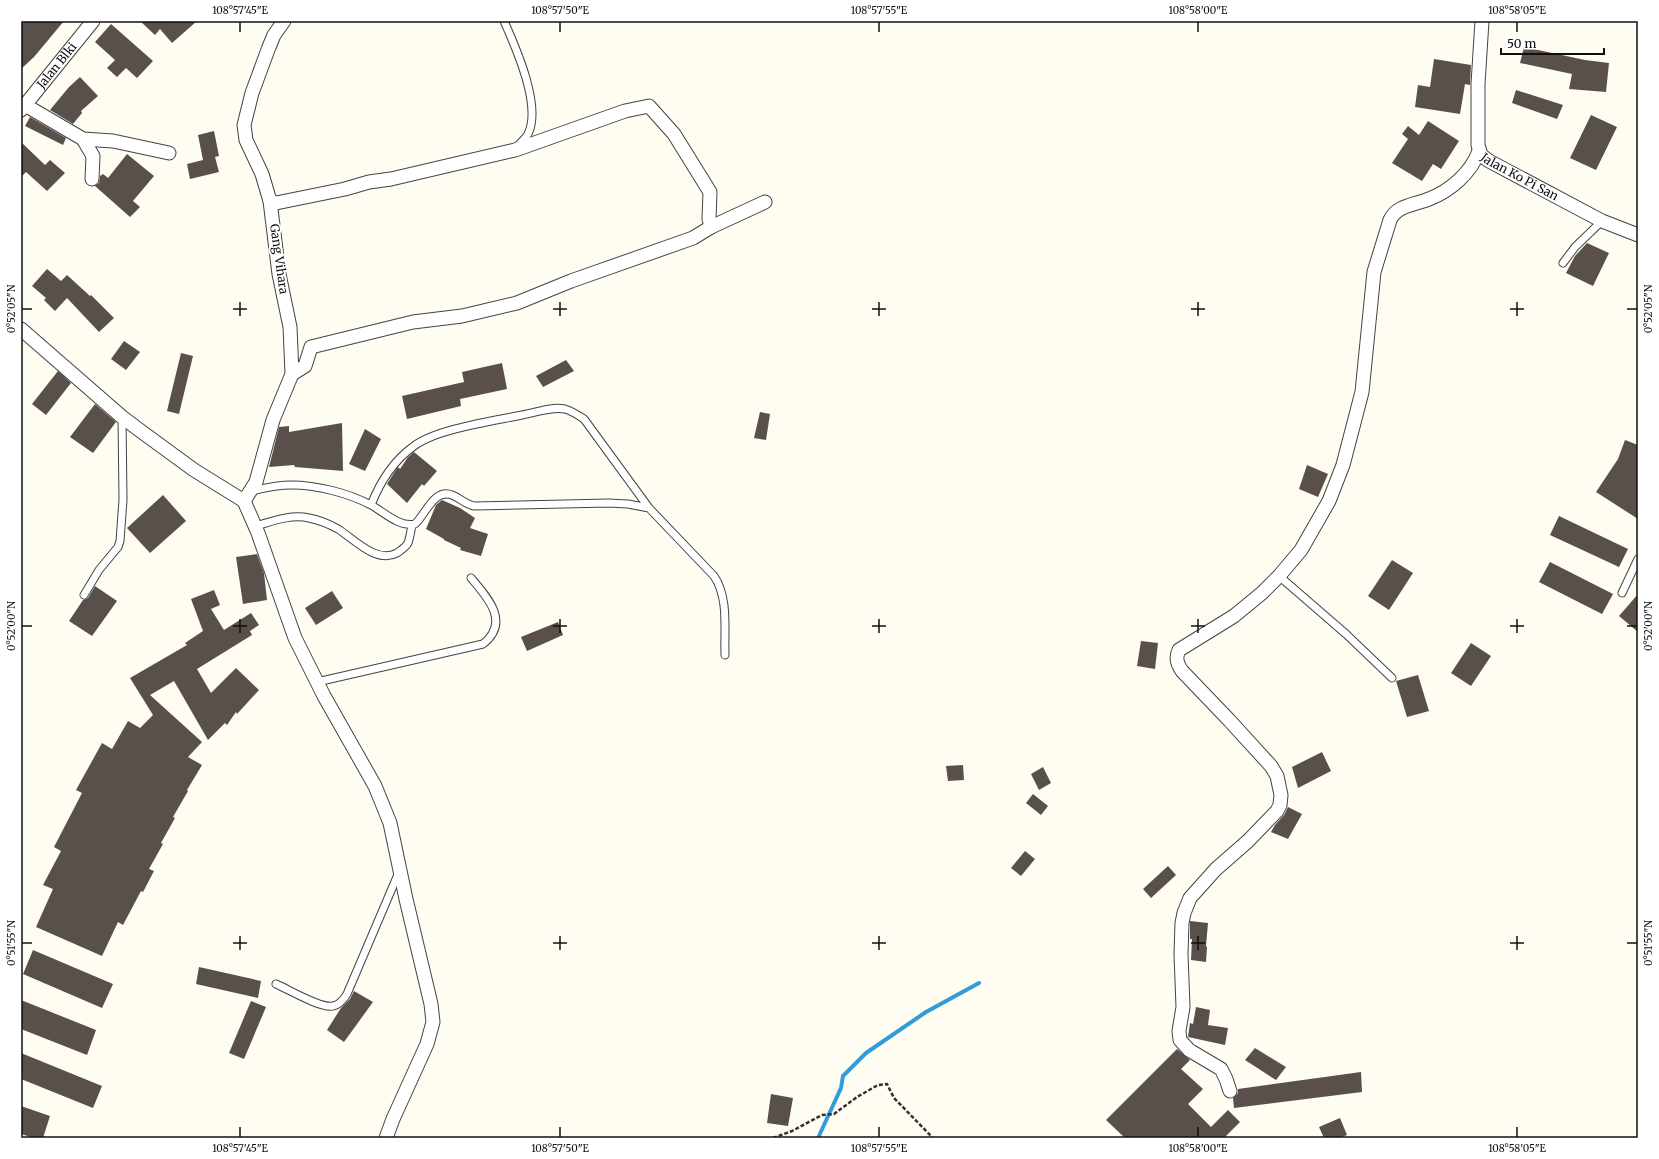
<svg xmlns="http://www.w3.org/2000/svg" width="1659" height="1159" font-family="Merriweather,serif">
<rect width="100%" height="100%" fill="#fffcf2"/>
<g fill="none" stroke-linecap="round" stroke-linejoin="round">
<path stroke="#329cd9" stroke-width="4" d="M818 1138 841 1088 843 1076 866 1053 926 1012 979 983"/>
</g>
<path fill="#5a504b" d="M21 21H64L34 57 21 69Z
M140 21H197L172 43 160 29 155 35Z
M111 24 153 61 137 78 126 68 117 77 107 68 115 60 95 42Z
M1524 47 1585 60 1609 63 1606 92 1569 89 1572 74 1520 63Z
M1434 59 1471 65 1470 85 1465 84 1460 114 1415 107 1418 85 1430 87Z
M80 77 98 96 81 111 82 113 73 124 50 110 69 87Z
M1516 90 1563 105 1557 119 1512 103Z
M1591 115 1617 127 1596 170 1570 158Z
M30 117 66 138 63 145 25 126Z
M1428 121 1459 141 1441 169 1433 164 1422 181 1392 163 1408 139 1402 134 1408 126 1419 135Z
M214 131 219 156 215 157 219 172 190 179 187 164 203 160 198 135Z
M21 142 45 165 50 160 65 173 47 191 26 172 21 177Z
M127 154 154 176 133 201 140 207 130 217 95 186 99 183 100 176 103 174 108 178Z
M1587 243 1609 253 1593 286 1566 273 1575 256Z
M47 269 61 281 67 275 90 296 91 295 114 318 99 332 67 298 55 311 44 300 46 298 32 286Z
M124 341 140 352 126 370 111 359Z
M181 353 193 356 179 414 167 411Z
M566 360 574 371 543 387 536 376Z
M502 363 507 389 460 399 461 406 407 419 402 396 464 382 462 372Z
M58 371 71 383 46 415 32 404Z
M95 404 116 422 93 453 70 437Z
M760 412 770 414 766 440 754 438Z
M342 423 343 471 295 467 294 465 269 467 279 427 289 426V432Z
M365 429 381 439 365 471 349 464Z
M1625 440 1638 445V519L1596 492 1618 459Z
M414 452 437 471 424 486 422 484 407 503 387 484 397 468 398 467 400 469 408 457Z
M1307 465 1328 474 1318 497 1299 489Z
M163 495 186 521 150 553 127 528Z
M442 500 460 508 475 518 470 528 488 534 481 556 460 550 461 548 444 540V539L426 529 436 505Z
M1559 516 1628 549 1619 567 1550 535Z
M257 554 264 573 267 600 243 604 236 557Z
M1392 560 1413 573 1389 610 1368 596Z
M1550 562 1613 594 1602 614 1539 582Z
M95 586 117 601 92 636 69 621 83 600 88 598Z
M214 590 220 605 211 609 224 630 251 613 259 625 250 631 252 635 197 669 211 693 236 668 259 690 237 714 236 712 227 725 225 723 208 740 174 681 150 695 202 742 188 757 202 765 187 790 188 791 173 817 175 818 161 843 163 844 149 869 154 871 143 892 141 891 123 925 118 922 102 956 36 927 53 889 43 885 61 851 54 847 82 793 76 790 102 743 112 749 128 721 140 728 153 715 130 678 187 645 185 643 203 631 191 599Z
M332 591 343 608 316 625 305 608Z
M1638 594V632L1619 616Z
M558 622 563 635 527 651 521 637Z
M1141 641 1158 643 1155 669 1137 666Z
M1471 643 1491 656 1471 686 1451 673Z
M1418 675 1429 711 1407 717 1396 681Z
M1322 752 1331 771 1298 788 1292 767Z
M963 765 964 780 948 781 946 766Z
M1043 767 1051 783 1039 790 1031 774Z
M1033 794 1048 806 1041 815 1026 803Z
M1288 807 1302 814 1288 839 1271 832 1275 825 1284 815Z
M1025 851 1035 859 1021 876 1011 868Z
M1168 866 1176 875 1151 898 1143 889Z
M1190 921 1208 923 1206 946 1207 947 1206 962 1191 960 1192 939H1190Z
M33 950 113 984 102 1008 23 974Z
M199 967 261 981 258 998 196 984Z
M354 991 373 1002 344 1042 327 1030 341 1008 350 999Z
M21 1000 96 1030 87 1055 21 1029Z
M251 1001 266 1007 244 1059 229 1053Z
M1196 1007 1210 1010 1208 1025 1228 1028 1225 1045 1188 1037 1190 1023 1193 1024Z
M1255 1048 1286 1067 1276 1080 1245 1060Z
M1177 1049 1190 1060 1181 1069 1203 1089 1188 1104 1211 1127 1228 1110 1240 1122 1224 1138H1125L1106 1120Z
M21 1053 102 1086 93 1108 21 1079Z
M1361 1072 1362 1092 1234 1108 1233 1098 1238 1093V1089Z
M771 1094 793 1098 788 1126 767 1123Z
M21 1106 50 1116 43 1138H34L21 1134Z
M1340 1118 1347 1135 1339 1138H1324L1319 1127Z"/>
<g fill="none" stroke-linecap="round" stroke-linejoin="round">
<g stroke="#434343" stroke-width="9">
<path id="lane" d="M504 21C516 48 542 106 528 134 526 138 521 142 518 146
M1563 263 1575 247 1602 221
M251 491C264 488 277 485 291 485 317 485 348 493 371 505 384 512 400 528 415 524 426 514 434 488 452 495 460 498 465 504 474 506L608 503 628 504 649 508 714 576C729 598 724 630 725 655
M371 505C380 482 393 461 414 446 437 429 493 421 522 415 535 413 551 406 565 409 572 411 578 415 584 419L649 508
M256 526C273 521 291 514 309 518 319 520 329 524 338 529 354 539 376 564 397 553 401 550 406 547 408 543 410 537 411 530 412 525
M1279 576 1346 634 1392 678
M1622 593 1638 559
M84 595 99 570 118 547 120 541 123 500 122 417
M317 682 483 644C511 622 487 597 471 578
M276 984C288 989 321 1009 333 1006 339 1005 344 999 347 994L399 872"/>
</g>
<g stroke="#434343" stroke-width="15">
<g id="street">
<path id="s1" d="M1482 21 1478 84V145L1481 155 1489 161 1602 221 1638 235"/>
<path d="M25 105 83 139 113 141 169 153"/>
<path id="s2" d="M21 110 93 21"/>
<path d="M83 139 93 156 92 179"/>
<path d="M270 201 276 203 345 189 369 182 391 179 515 150 625 111 649 106 674 134 710 192 709 219 711 227 693 238 571 281 517 303 462 316 413 322 311 347 305 366 292 374"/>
<path d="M711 227 765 202"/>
<path d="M21 329 122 417 142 432 194 470 244 501 258 533 295 638 324 696 375 786 390 823 406 899 431 1004 433 1022 427 1044 393 1119 386 1138"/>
<path d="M244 501 256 482 273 420 292 374 290 327 279 274 270 201 262 174 246 140 244 125 252 93 269 47 274 35 284 21"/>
<path d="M1230 1091 1226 1079 1221 1069 1189 1050 1180 1040 1179 1031 1183 1007 1181 954 1182 923 1184 913 1190 898 1216 869 1248 841 1277 811 1280 805 1281 795 1277 776 1271 766 1229 720 1182 671C1177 664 1175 658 1179 650L1234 616 1262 593 1279 576 1301 550 1329 501 1343 465 1362 392 1374 272 1390 220C1397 205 1414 205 1429 199 1450 191 1471 173 1479 151"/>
</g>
</g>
<path stroke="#323232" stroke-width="2.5" stroke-dasharray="4 2" stroke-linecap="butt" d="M773 1138 792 1131 822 1115 834 1114 857 1097 878 1085 887 1084 894 1098 933 1138"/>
<use href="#lane" stroke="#fff" stroke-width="7"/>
<use href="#street" stroke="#fff" stroke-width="13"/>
</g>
<path fill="none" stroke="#101010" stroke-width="1.5" d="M240 22V32M560 22V32M879 22V32M1198 22V32M1517 22V32M240 302V316M560 302V316M879 302V316M1198 302V316M1517 302V316M22 309H32M233 309H247M553 309H567M872 309H886M1191 309H1205M1510 309H1524M1627 309H1637M240 619V633M560 619V633M879 619V633M1198 619V633M1517 619V633M22 626H32M233 626H247M553 626H567M872 626H886M1191 626H1205M1510 626H1524M1627 626H1637M240 936V950M560 936V950M879 936V950M1198 936V950M1517 936V950M22 943H32M233 943H247M553 943H567M872 943H886M1191 943H1205M1510 943H1524M1627 943H1637M240 1127V1137M560 1127V1137M879 1127V1137M1198 1127V1137M1517 1127V1137"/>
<g text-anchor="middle" stroke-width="4" stroke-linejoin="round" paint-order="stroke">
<g font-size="12" fill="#101010" stroke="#fff">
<text dy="4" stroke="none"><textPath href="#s2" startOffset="57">Jalan Blki</textPath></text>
<text dy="4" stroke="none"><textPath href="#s1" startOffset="179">Jalan Ko Pi San</textPath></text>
<text transform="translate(279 259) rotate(82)" y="4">Gang Vihara</text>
</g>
</g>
<rect width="1659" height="1159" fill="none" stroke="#ffffff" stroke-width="44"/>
<path d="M1501 48v6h103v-6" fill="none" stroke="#101010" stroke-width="2"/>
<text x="1507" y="48" font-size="12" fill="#101010" stroke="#ffffff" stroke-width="3" paint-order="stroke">50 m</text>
<rect x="22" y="22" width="1615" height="1115" fill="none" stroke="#101010" stroke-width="1.5"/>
<g font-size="10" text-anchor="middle" fill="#101010">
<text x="240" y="14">108°57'45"E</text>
<text x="560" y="14">108°57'50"E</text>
<text x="879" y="14">108°57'55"E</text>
<text x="1198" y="14">108°58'00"E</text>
<text x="1517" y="14">108°58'05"E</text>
<text transform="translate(11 309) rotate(-90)" y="4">0°52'05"N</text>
<text transform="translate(1648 309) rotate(-90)" y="4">0°52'05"N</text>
<text transform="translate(11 626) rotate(-90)" y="4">0°52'00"N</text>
<text transform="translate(1648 626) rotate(-90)" y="4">0°52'00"N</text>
<text transform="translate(11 943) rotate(-90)" y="4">0°51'55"N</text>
<text transform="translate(1648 943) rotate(-90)" y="4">0°51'55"N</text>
<text x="240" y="1152">108°57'45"E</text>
<text x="560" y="1152">108°57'50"E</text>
<text x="879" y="1152">108°57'55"E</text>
<text x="1198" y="1152">108°58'00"E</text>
<text x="1517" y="1152">108°58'05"E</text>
</g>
</svg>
